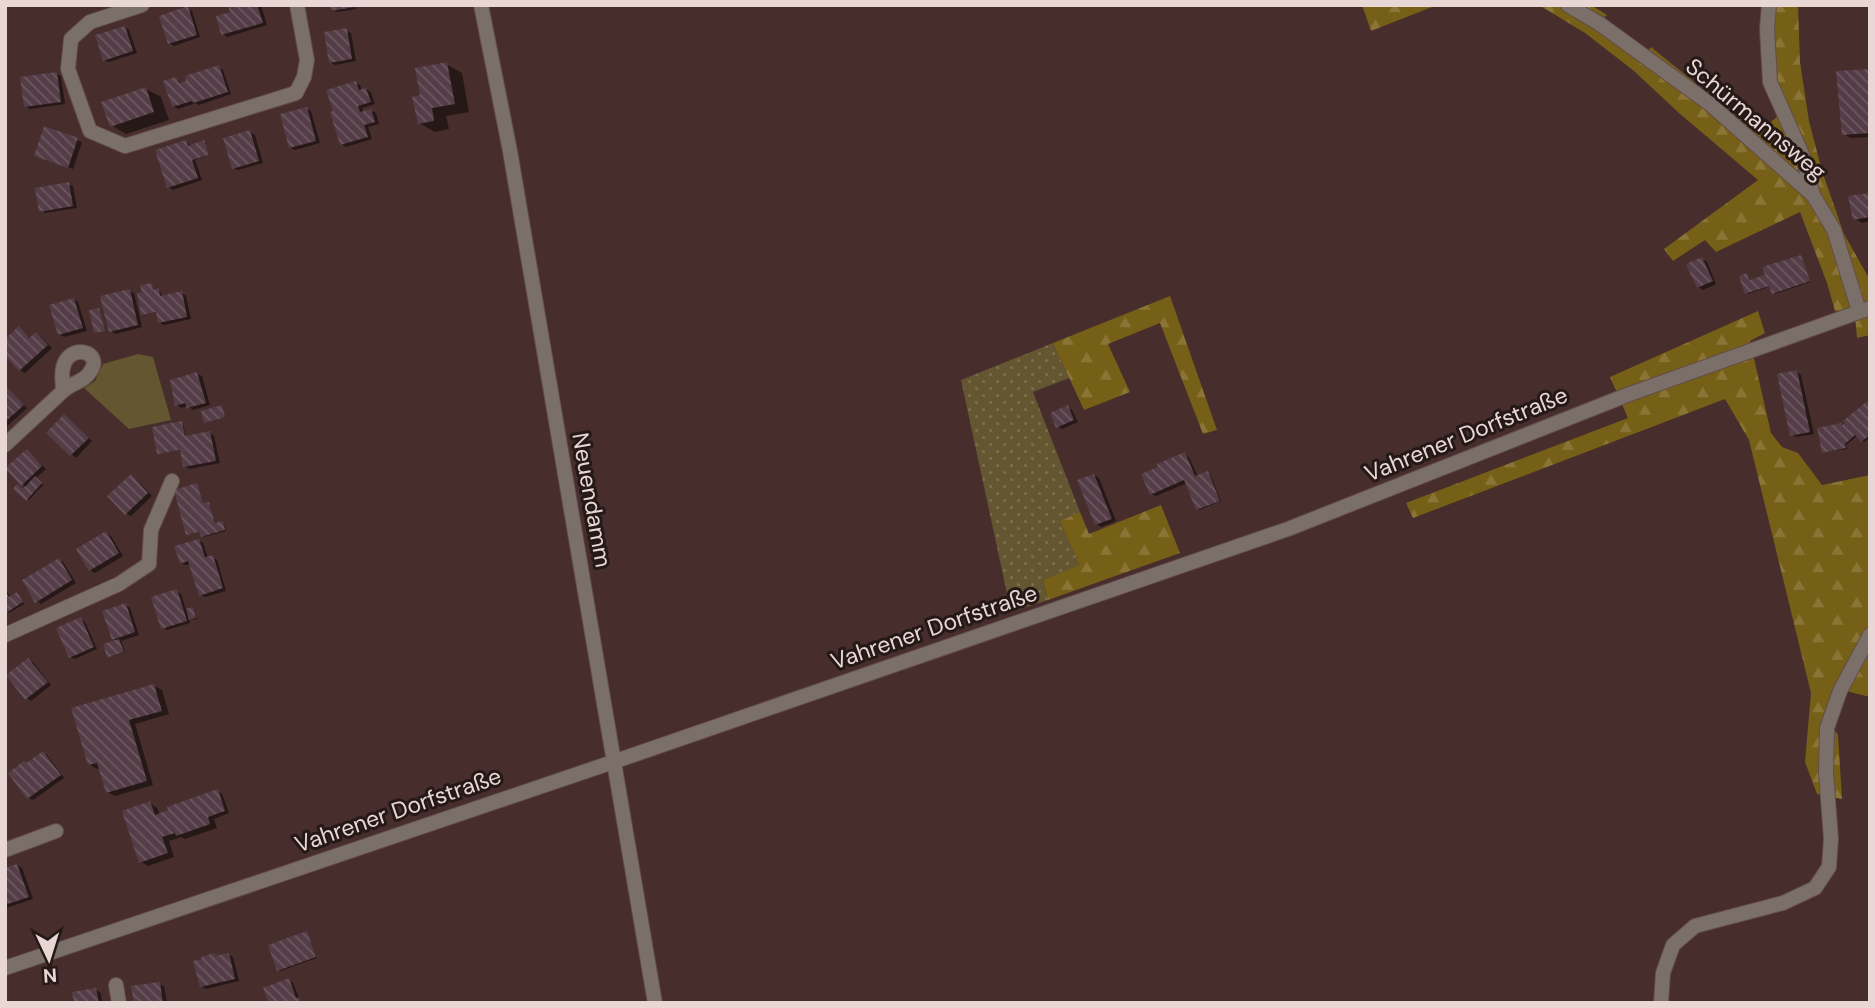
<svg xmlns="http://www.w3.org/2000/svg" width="1875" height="1008" font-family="'DM Sans',sans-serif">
<defs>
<pattern id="grass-dots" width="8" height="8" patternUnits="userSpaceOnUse" patternTransform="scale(1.75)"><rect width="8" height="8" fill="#645630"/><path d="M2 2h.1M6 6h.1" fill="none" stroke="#7a6e4d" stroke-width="1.8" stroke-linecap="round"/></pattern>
<pattern id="forest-firs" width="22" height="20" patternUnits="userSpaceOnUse" patternTransform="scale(1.75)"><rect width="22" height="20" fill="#765f16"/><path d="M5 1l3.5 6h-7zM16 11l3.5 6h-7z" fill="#8a7537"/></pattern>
<pattern id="building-back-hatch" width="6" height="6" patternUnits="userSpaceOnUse" patternTransform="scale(1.75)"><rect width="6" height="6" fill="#553d48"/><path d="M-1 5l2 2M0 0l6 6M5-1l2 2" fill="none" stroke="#6d5862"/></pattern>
</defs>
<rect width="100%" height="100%" fill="#472d2c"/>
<path fill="url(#grass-dots)" d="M1053 343 1069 378 1033 392 1080 512 1060 521 1081 566 1043 580 1048 600 1011 612 961 380Z"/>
<path fill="url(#forest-firs)" d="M1362 5H1437L1371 31Z
M1539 5H1591L1607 15 1596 24 1641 60 1651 47 1757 133 1788 108 1775 78 1772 5H1798L1800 62 1809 121 1822 171 1844 234 1870 280V335L1857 338 1855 316 1835 311 1827 283 1800 212 1716 252 1705 240 1673 261 1664 249 1758 180 1679 113 1634 71 1585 33Z
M1170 296 1217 430 1203 434 1160 323 1108 344 1130 392 1084 410 1053 343Z
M1758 311 1765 333 1750 341 1771 433 1782 447 1798 453 1822 485 1870 475V697L1838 689 1828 720 1838 735 1842 799 1817 794 1805 762 1811 693 1749 440 1725 399 1413 518 1406 503 1628 418 1610 377Z
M1161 505 1180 553 1048 600 1043 580 1080 565 1060 521 1080 512 1089 534Z"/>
<path fill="#645630" d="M138 354 153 357 171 420 129 429 84 388 95 381 103 364Z"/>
<path fill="#0007" d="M230 5H261L267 25 227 37 223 34 233 13Z
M331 5H355L356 9 337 12 332 10Z
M187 8 192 11 200 37 174 46 169 43Z
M125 27 129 30 137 53 109 62 104 60Z
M346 30 351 33 356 61 335 65 330 62Z
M446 64 462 73 469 112 446 116 449 129 435 132 419 123 422 97Z
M218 67 223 70 231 94 199 105 196 103 178 109 173 106 176 79 182 84Z
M1870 70V137L1851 138 1843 134Z
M57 74 61 76 65 104 30 109 25 106Z
M356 83 360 85 362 91 366 89 371 92 375 104 362 108 364 113 371 111 376 113 379 124 368 127 372 139 346 147 342 144Z
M146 89 161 97 169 120 126 134 111 125Z
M307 109 311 111 320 143 295 150 290 147Z
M250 132 255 135 263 163 238 170 233 168Z
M77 140 82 142 73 169 40 158Z
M186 142 191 146 204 142 205 143 209 155 195 160 202 180 173 190 169 187Z
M68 184 73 186 77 208 45 213 41 210Z
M1870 194V221L1862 223 1855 219Z
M1800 256 1810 282 1775 294 1771 286 1748 294 1746 293 1747 275 1750 282 1767 276Z
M1702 259 1707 262 1716 284 1703 290 1698 287Z
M151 284 154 291H160L162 297 182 293 186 296 191 319 164 325 159 322 157 312 143 314 144 293Z
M129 291 134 293 142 327 116 334 111 331Z
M74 299 78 302 87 331 64 337 59 334Z
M19 329 31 339 37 334 41 337 52 348 25 373 20 370Z
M1797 372 1801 375 1814 434 1796 437 1792 434Z
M197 374 202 376 210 405 193 410 188 406 181 408 177 405Z
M5 386 27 408 5 428Z
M1870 401V437L1864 442 1858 435 1846 445 1847 449 1824 452 1840 425 1843 427Z
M1068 407 1072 410 1078 422 1062 429 1057 426Z
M65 416 92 441 76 458 49 433Z
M181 422 183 423 186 438 210 433 214 436 220 463 189 469 185 466 181 450 159 453Z
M27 451 46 469 36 478 43 485 29 500 15 489 24 491 27 487 22 484Z
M1185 454 1189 457 1198 477 1208 473 1210 474 1221 501 1199 510 1187 483 1156 496 1151 494Z
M1094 475 1099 478 1116 521 1101 527 1097 524Z
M136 479 152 496 131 516 126 513Z
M197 485 204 505H210L216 525 224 524 226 531 204 537 201 532 187 534Z
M106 533 111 536 123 556 95 573 90 570Z
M199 541 203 543 208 558 212 557 217 560 226 591 205 597 200 594 191 564 186 565 181 563Z
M59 560 63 562 76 583 41 604 37 601Z
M5 589 12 599 18 595 24 604 9 613 5 609Z
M176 591 181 594 186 610H194L197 619 190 620V623L167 630 163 627Z
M126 605 130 608 139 635 121 641 125 652 111 657 109 656 118 641 113 639Z
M81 619 85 622 97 649 75 659 70 657Z
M28 660 33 662 51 685 31 701 27 698Z
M154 686 162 690 169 714 135 724 153 785 115 796 107 792 100 768 97 769 89 764Z
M43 753 47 755 64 778 33 800 29 798 27 764Z
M217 791 222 794 229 813 214 819 217 828 185 839 181 837 169 841 174 857 148 866 141 862 150 803 157 808 160 815Z
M17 865 22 868 33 899 6 908 5 870Z
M307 933 317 958 280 971 278 970Z
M228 954 233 957 239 981 206 989 201 986Z
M289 980 293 983 300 1000 304 1003H271Z
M159 984 164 986 167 1003H135Z
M96 990 101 993 102 1003H76Z"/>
<path fill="url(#building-back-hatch)" d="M228 5H257L263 23 221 35 216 16 230 12Z
M330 5H355V7L331 11Z
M188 6 197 35 168 44 159 16Z
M125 26 133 51 103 61 95 35Z
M347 28 352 59 329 63 324 32Z
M447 62 455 104 432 108 434 121 418 124 412 97 420 95 415 68Z
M219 65 228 92 193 103 192 101 172 107 163 81 176 77 179 83 186 81 185 76Z
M1870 69V133L1842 135 1836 71Z
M57 72 61 102 24 107 20 77Z
M356 81 359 90 366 88 371 102 358 106 360 112 371 109 375 122 364 125 368 137 340 145 330 112 333 111 326 90Z
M146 87 154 112 110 127 101 102Z
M307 107 316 141 289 148 280 114Z
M44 126 78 138 68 168 34 156Z
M250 130 259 161 232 169 223 138Z
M186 140 188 146 204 140 209 155 192 160 198 178 167 188 155 150Z
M69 182 73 206 39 212 35 188Z
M1870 193V217L1853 220 1848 196Z
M1801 255 1810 281 1772 294 1769 286 1745 294 1739 276 1747 273 1749 280 1765 275 1762 267Z
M1702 257 1713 281 1697 288 1686 264Z
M152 283 153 290 159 288 160 296 182 291 187 317 158 323 156 312 141 315 137 293 142 292 140 285Z
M130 289 138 325 109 332 100 296Z
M74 298 83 328 58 335 49 305Z
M99 308 105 331 94 333 89 310Z
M19 326 29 338 36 332 48 345 19 371 5 356V339Z
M1797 370 1810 432 1790 436 1777 374Z
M197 372 206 403 187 408 185 403 175 406 170 380Z
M5 385 24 405 5 422Z
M1870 399V435L1861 442 1855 435 1845 444 1846 448 1822 453 1817 428 1841 423V426L1845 423 1843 421Z
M222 405 225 417 204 423 201 411Z
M1068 405 1074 420 1056 428 1050 413Z
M64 414 89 438 70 456 46 433Z
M182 421 185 436 210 431 216 461 183 467 180 450 157 454 152 427Z
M27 449 42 466 21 486 5 468Z
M1185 452 1195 476 1208 471 1220 501 1196 510 1184 480 1150 495 1141 474 1158 467 1157 464Z
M131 474 148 493 125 515 107 496Z
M1094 474 1112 519 1095 525 1077 480Z
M35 476 42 483 26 501 13 489 17 484 23 489Z
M197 483 203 503 209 502 215 523 223 521 225 530 201 537 199 532 186 535 174 490Z
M106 531 119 553 89 571 76 549Z
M199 539 205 557 213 555 223 588 199 596 188 561 180 564 174 546Z
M59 558 72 580 35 603 22 580Z
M177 589 187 621 161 629 151 597Z
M5 591 9 597 17 592 23 602 6 613Z
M126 603 135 632 112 640 102 611Z
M193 607 196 618 189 620 186 609Z
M81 617 94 647 69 658 56 628Z
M119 639 124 652 107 658 103 644Z
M28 658 48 682 25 700 6 675Z
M154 684 162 711 129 720 147 781 106 793 97 763 88 765 71 708Z
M43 751 61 775 27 799 8 773 24 761 26 763Z
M218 789 225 811 208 817 210 824 176 836 175 833 162 837 168 853 139 863 122 811 150 801 155 815 168 810 167 807Z
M17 864 29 897 5 905V868Z
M307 931 316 957 277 971 268 945Z
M215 953V956L229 953 235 979 200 987 193 961 202 959 201 957Z
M289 978 296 998 299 997 301 1003H269L263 988Z
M160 982 163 1003H134L131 986Z
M96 988 99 1003H74L72 992Z"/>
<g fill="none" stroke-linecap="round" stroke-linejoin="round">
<g stroke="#644c4a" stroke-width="16">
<path id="minor" d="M142 5 90 22 71 39 68 69 90 131 125 146 296 93 304 77 307 60 297 5
M481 5 510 151 655 1003
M1568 5 1600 24 1710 104 1813 195 1834 230 1859 311
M1769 5 1767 29 1770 82 1802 154 1813 195
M5 445 63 391C71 383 84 382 90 372 105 351 68 342 63 368 61 375 63 384 63 391
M5 635 119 584 149 564 151 530 172 481
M5 850 56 831
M5 968 613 762 1288 529 1627 395 1870 308
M116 985 119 1003
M1661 1003 1663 973 1673 945 1695 926 1783 903 1815 888 1829 867 1831 839 1826 773 1827 728 1840 691 1870 635"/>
</g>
<use href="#minor" stroke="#7a7069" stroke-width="14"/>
</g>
<g text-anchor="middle" stroke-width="6" stroke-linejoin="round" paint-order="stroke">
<g font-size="23" fill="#e8d7d5" stroke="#251918">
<text transform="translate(1756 119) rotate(40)" y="8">Schürmannsweg</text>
<text transform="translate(1466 434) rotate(-22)" y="8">Vahrener Dorfstraße</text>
<text transform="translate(592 500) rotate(80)" y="8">Neuendamm</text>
<text transform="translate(934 627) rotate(-19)" y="8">Vahrener Dorfstraße</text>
<text transform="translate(398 810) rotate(-19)" y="8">Vahrener Dorfstraße</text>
</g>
</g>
<rect width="1875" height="1008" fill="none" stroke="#e8d7d5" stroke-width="14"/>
<g transform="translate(49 959) rotate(176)" stroke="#251918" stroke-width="5" paint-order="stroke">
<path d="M0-5L12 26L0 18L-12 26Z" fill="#e8d7d5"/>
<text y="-10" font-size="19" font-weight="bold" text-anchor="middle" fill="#e8d7d5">N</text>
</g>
</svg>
